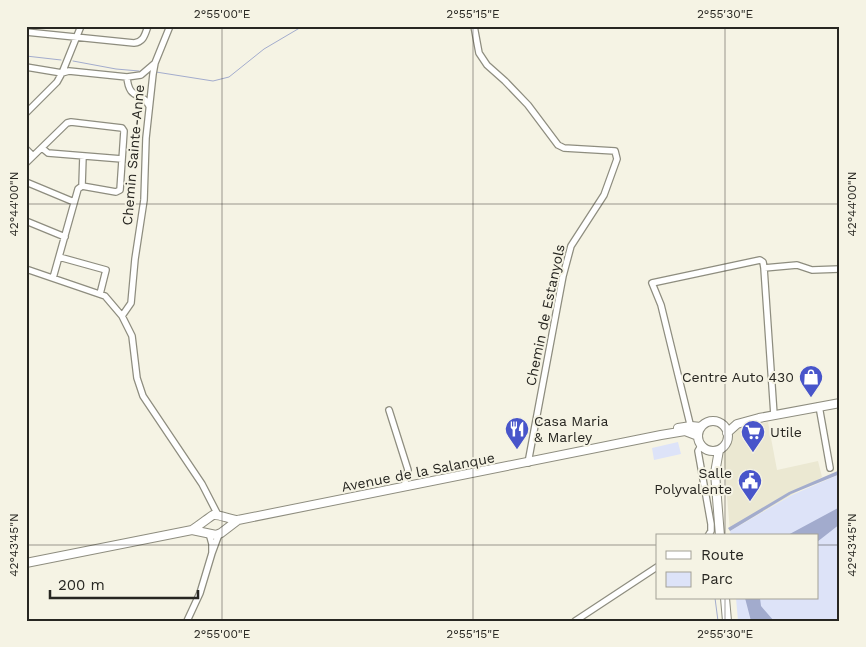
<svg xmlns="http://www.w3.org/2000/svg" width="866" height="647" font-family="'Work Sans',sans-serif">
<rect width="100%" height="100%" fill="#f5f3e4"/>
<path fill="#ebe8d2" d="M768 422 777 470 818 461 822 477 730 531 723 450 734 429Z"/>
<path fill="#dde3f8" d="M678 442 681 454 654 460 652 448Z
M840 474V621H738L736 598H817V536H731L730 531 792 495Z"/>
<path fill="#a2abcd" d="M838 508 840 524 817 542V536H786Z
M745 598H760L761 606 774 621H751Z"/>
<path fill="#a3accd" d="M840 470V474L791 494 730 531 728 528 789 492Z"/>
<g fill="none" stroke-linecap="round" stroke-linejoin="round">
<path stroke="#a3accd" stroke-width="1" d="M26 56 61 60
M73 61 116 69 139 71
M156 72 213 81 229 77 264 49 303 26
M715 598 718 621"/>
<g stroke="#8e8d7f" stroke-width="8">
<path id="street" d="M170 26 155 63 153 74 146 138 144 200 135 259 131 303 122 316 132 336 137 378 143 396 202 484 218 515
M474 26 479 53 487 65 505 81 528 105 558 145 564 148 615 151 617 159 604 195 571 246 563 276 528 463
M26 32 134 43C144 42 145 34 148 26
M26 67 62 73 81 26
M149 106C142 90 129 102 127 77L141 75 155 63
M26 113 57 82 62 73 69 71 127 77
M42 148 48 153 122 159
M26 149 33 156
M26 163 67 123 71 122 122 128 124 131 120 190 116 192 82 186
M26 182 74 202
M82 186 83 156
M26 221 65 237
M59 257 106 270 100 294
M764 268 797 265 812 270 840 269
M26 269 105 296 122 316
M53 278 78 189 82 186
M819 406 830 468
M389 410 408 470 405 482 406 487
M691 428 661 305 652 283 760 260 763 262 764 268 774 415
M701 446 698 451 711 524V531L708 536
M209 533 212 544V553L219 534
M187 621 200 593 212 553
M575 621 657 567"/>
</g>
<g stroke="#8e8d7f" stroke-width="10">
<path id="secondary" d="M698 436a15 15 0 1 1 30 0a15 15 0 1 1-30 0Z
M678 428 691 426 701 427
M727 433 737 424 759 418 840 403
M719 450 715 473 720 536
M192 530 216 535 221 533 238 520
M26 563 192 530C197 527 211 516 213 515 218 514 232 520 238 520L661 435 685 431 698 436
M725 598 727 621"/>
</g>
<use href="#street" stroke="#fff" stroke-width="5.5"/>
<use href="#secondary" stroke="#fff" stroke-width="8"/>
</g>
<path fill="none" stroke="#272621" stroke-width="1" stroke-opacity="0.45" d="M222 26V621M473 26V621M725 26V536M26 204H840M26 545H657M817 545H840M725 598V621"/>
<defs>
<g id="shop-pin" transform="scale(1.25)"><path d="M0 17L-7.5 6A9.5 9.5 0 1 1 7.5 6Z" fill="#4855ca" stroke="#f5f3e4"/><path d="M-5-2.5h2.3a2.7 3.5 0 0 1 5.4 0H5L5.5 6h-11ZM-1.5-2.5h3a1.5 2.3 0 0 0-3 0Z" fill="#fff"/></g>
<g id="restaurant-pin" transform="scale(1.25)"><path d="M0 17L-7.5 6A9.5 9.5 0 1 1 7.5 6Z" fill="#4855ca" stroke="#f5f3e4"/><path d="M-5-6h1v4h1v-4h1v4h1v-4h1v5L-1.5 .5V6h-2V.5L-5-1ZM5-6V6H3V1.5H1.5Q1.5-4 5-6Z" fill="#fff"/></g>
<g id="supermarket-pin" transform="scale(1.25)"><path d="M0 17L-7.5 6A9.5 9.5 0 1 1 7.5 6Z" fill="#4855ca" stroke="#f5f3e4"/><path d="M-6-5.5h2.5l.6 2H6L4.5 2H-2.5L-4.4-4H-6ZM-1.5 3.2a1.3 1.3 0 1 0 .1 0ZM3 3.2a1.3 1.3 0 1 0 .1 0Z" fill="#fff"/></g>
<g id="civic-pin" transform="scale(1.25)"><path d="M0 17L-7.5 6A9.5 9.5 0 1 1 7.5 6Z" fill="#4855ca" stroke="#f5f3e4"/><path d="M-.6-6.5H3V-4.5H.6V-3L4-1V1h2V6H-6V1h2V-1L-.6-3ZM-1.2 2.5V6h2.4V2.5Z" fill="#fff"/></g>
</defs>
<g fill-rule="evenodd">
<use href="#shop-pin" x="811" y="377"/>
<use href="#restaurant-pin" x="517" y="429"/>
<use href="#supermarket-pin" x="753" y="432"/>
<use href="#civic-pin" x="750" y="481"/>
</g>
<g text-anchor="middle" stroke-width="4" stroke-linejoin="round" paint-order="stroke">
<g font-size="14" fill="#272621" stroke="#f5f3e4">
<text transform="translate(133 155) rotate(-85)" y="5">Chemin Sainte-Anne</text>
<text transform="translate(545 315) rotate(-78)" y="5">Chemin de Estanyols</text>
<text transform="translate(418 472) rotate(-11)" y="5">Avenue de la Salanque</text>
</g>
<g font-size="14" fill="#272621" stroke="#f5f3e4" text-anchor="end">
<text x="794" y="382">Centre Auto 430</text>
<text x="534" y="426" text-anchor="start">Casa Maria<tspan x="534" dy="16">&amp; Marley</tspan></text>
<text x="770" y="437" text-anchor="start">Utile</text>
<text x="732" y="478">Salle<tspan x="732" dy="16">Polyvalente</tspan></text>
</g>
</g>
<rect width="866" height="647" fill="none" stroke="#f5f3e4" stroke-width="55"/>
<rect x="656" y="534" width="162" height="65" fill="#f5f3e4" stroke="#a3a196"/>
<rect x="666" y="551" width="25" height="8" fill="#ffffff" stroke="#a3a196"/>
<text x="701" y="560" font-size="15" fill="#272621">Route</text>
<rect x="666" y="572" width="25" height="15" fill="#dde3f8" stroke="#a3a196"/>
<text x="701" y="584" font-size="15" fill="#272621">Parc</text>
<path d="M50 590v8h148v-8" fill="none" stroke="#272621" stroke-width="2.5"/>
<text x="58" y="590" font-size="15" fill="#272621" stroke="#f5f3e4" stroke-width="4" paint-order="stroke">200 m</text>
<rect x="28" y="28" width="810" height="592" fill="none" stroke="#272621" stroke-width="2"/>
<g font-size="12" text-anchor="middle" fill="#272621">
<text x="222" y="18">2°55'00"E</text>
<text x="473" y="18">2°55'15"E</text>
<text x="725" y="18">2°55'30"E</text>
<text transform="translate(14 204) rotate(-90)" y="4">42°44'00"N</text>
<text transform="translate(852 204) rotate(-90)" y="4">42°44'00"N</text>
<text transform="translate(14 545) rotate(-90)" y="4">42°43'45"N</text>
<text transform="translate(852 545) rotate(-90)" y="4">42°43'45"N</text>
<text x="222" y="638">2°55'00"E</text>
<text x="473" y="638">2°55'15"E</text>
<text x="725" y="638">2°55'30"E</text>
</g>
</svg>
